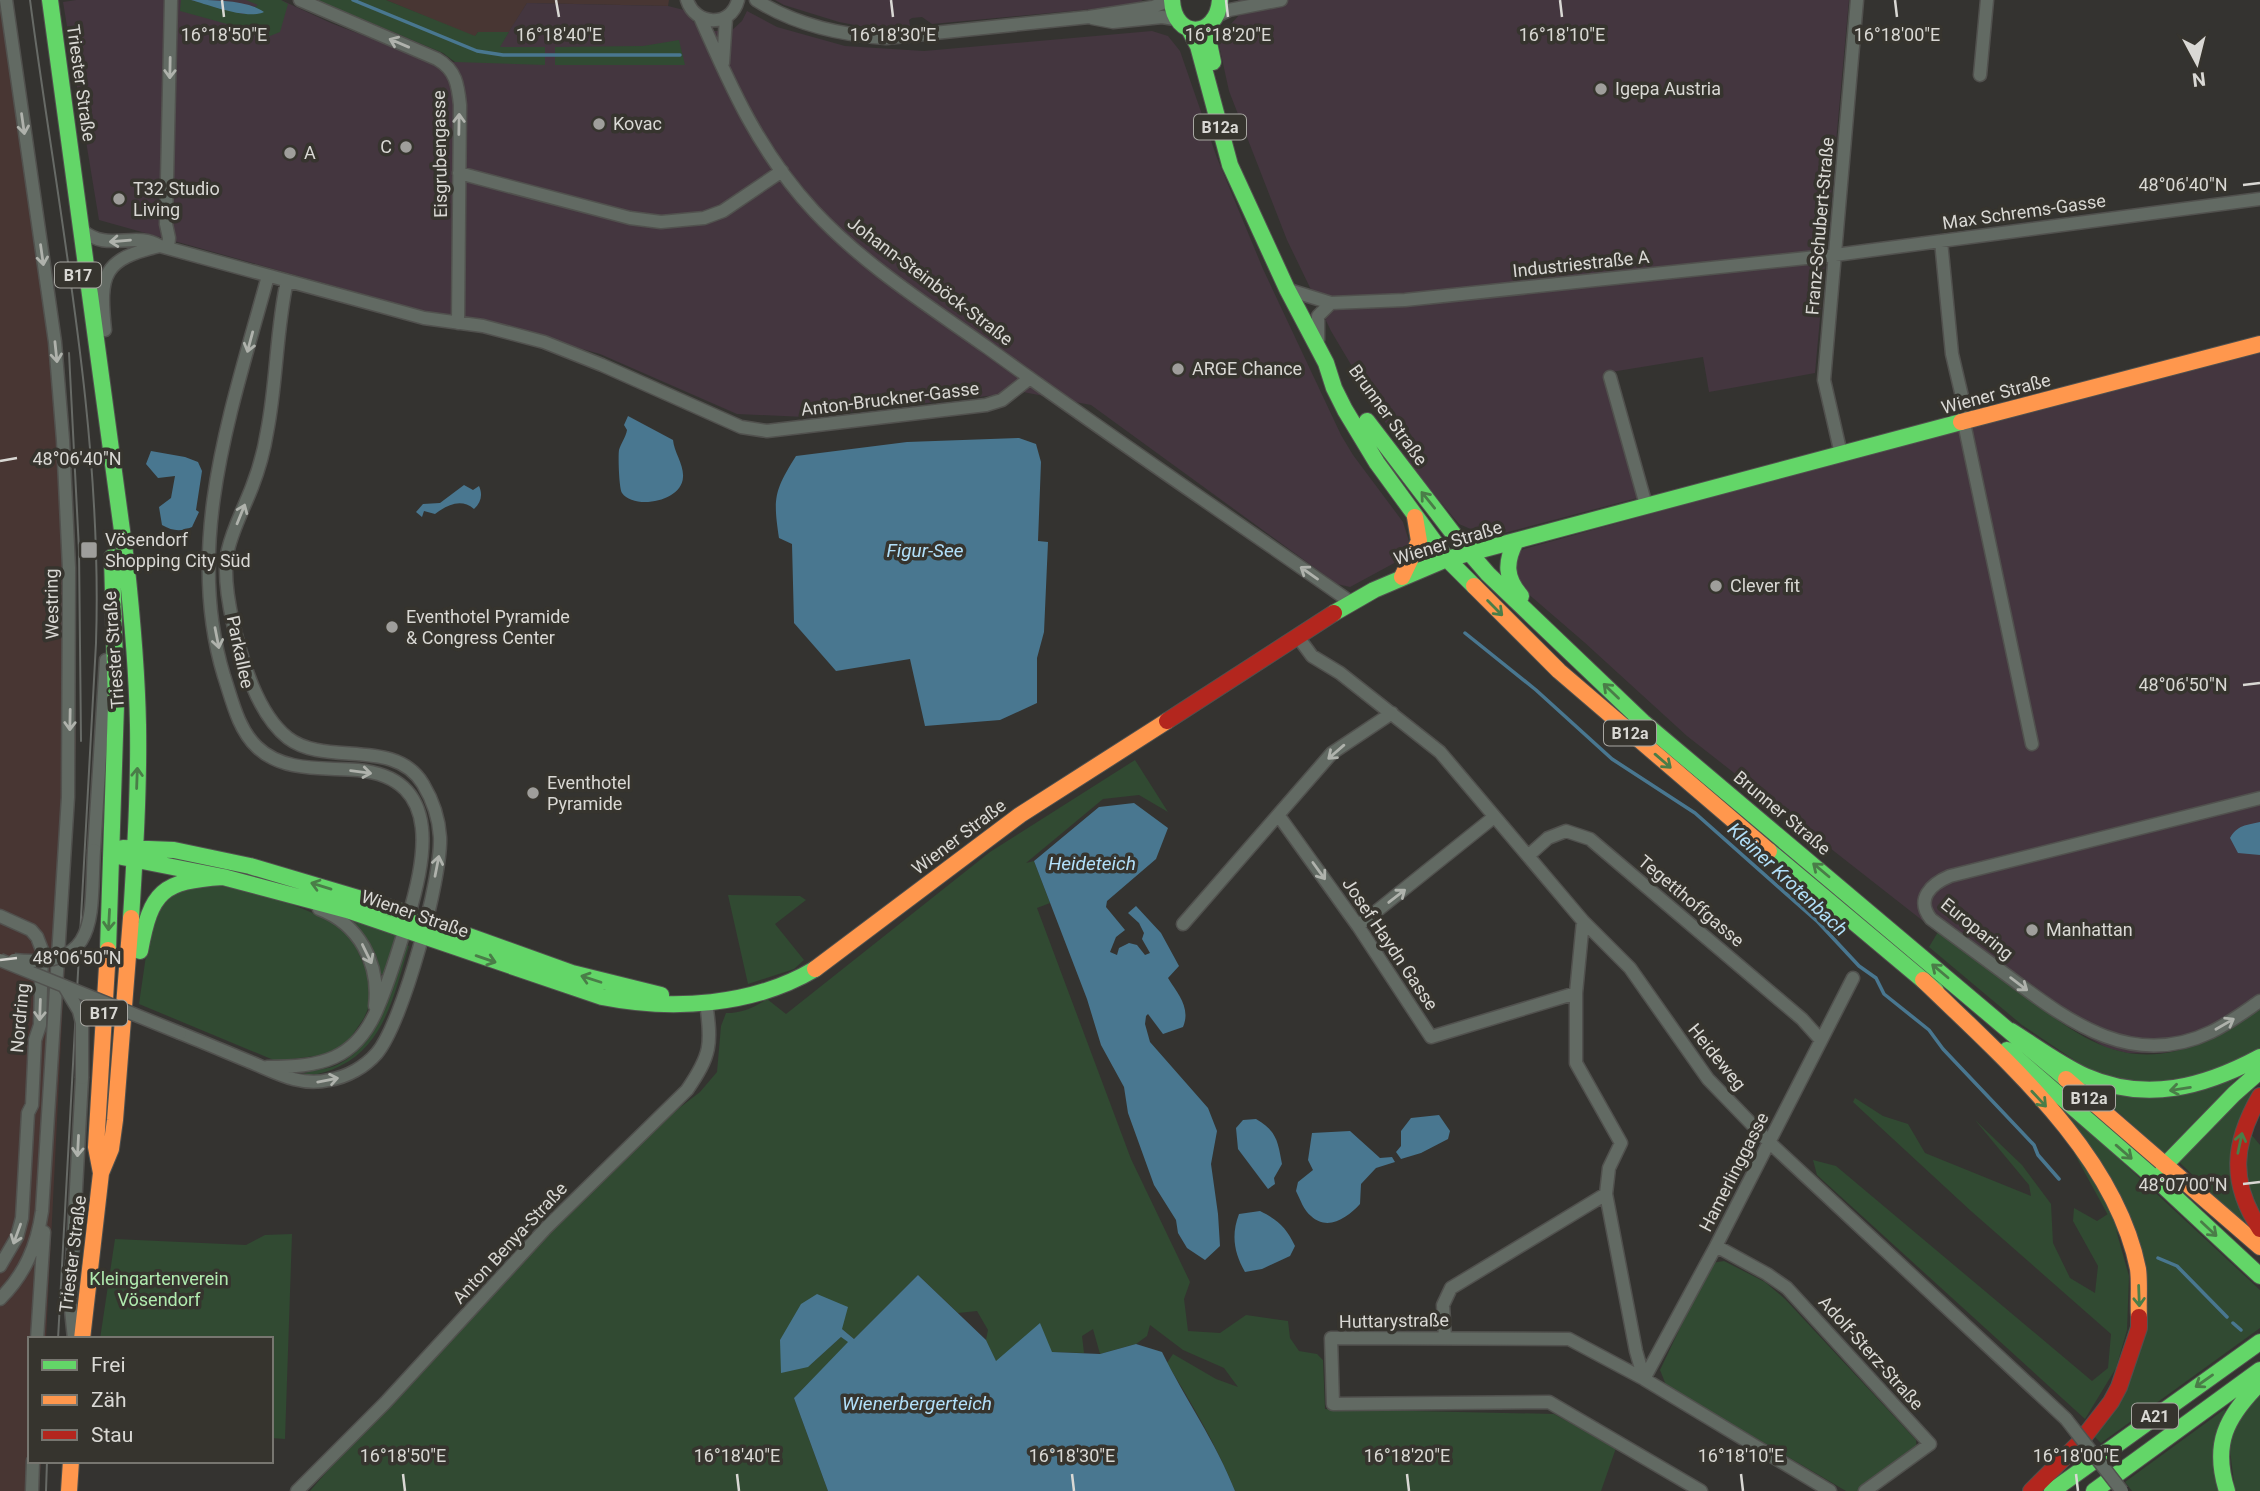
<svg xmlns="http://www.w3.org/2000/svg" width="2260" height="1491" font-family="Roboto,sans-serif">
<rect width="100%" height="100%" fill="#343330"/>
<path fill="#483633" d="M0 0H12L53 280 65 383 75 603 76 744 46 1339H30V1461H41L39 1491H0Z
M386 0H669L668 6 527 3 509 32H478L475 37Z"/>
<path fill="#44363f" d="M76 0H281L331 23 443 66 499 47 527 3 668 6 684 10 701 31H731L742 21 747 11 777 27 845 46 924 51 1152 31 1168 36 1180 51 1217 158 1263 269 1341 435 1353 455 1403 522 1409 541 1405 551 1398 561 1350 587 1337 584 1091 405 1023 392 805 417 737 414 600 354 496 325 424 311 99 220 63 2Z
M775 0H1143L1135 5 932 24 922 17 912 18 909 20 910 26 870 28 839 22 784 5Z
M1238 0H1849L1815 373 1709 392 1703 357 1605 373 1641 497 1489 537 1459 524 1413 469 1331 331 1287 240 1229 91 1219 45 1222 34 1240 14Z
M2260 352V1009L2219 1036 2189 1048 2162 1053H2127L2107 1048 2069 1027 1946 939 1687 736 1584 642 1518 585 1515 554 1524 549 1965 427Z"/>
<path fill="#314a32" d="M181 0H191L243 14 258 5 246 0H281L288 4 280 32 270 36 180 11Z
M317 0H386L475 36 478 32H509L500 47H545V65L455 62 443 53Z
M679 40 685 65H555V47L643 46Z
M1135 760 1168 812 1139 795 1103 799 1026 863 1034 861 1050 903 1037 908 1131 1159 1190 1282 1184 1299 1188 1331 1220 1333 1246 1315 1288 1321 1290 1338 1299 1351 1317 1354 1323 1360 1325 1409 1554 1414 1616 1448 1601 1491H1235C1217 1446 1192 1404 1167 1363L1173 1354 1216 1379 1238 1387 1224 1368 1183 1350 1150 1325 1147 1336 1136 1344 1100 1354 1093 1329 1082 1336 1084 1353 1051 1352 1040 1324 996 1362 986 1340 988 1330 977 1311 958 1313 918 1275 854 1339 842 1329 808 1367 841 1337 849 1342 794 1398 828 1491H310L349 1446 578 1202 674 1112 700 1092 717 1072 721 1026 726 1013C742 1013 753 1008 767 999L786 1014 990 852Z
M202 883 238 889 291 904 337 923 353 940 369 977 370 1004 364 1018 351 1037 331 1054 276 1061 139 1004 151 921 173 892Z
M728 895 800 896 806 900 775 924 804 960 794 969 748 984Z
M350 918 397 935 385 975 381 974C377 951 364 936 349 921Z
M1938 932C1970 955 2001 979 2033 1002 2056 1019 2079 1037 2106 1047 2162 1068 2215 1041 2260 1009V1051L2171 1086 2095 1074 2022 1025 1929 947Z
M406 945 409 946C395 990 386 1044 340 1066 328 1072 316 1076 303 1074 312 1069 328 1070 339 1064 382 1041 392 988 406 945Z
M2242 1073 2164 1153 2079 1077 2111 1090Z
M2252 1084 2255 1095 2244 1224 2178 1161Z
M2038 1087 2103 1144 2260 1290V1328L2101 1443 2095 1437 2144 1281Z
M1855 1098 1883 1116 1908 1124 1925 1153 2031 1196 2029 1185 1975 1120 2022 1165 2051 1204 2053 1243 2070 1278 2095 1293 2098 1266 2073 1221 2074 1208 2097 1221 2111 1212 2129 1276 2127 1330 2116 1368 2085 1419 1817 1175 1813 1160 1836 1166 2092 1381 2108 1368 2111 1334 1971 1211 1853 1102Z
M2250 1133 2260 1145V1219L2245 1188Z
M292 1234 285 1439 271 1438V1339H100L115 1239 246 1245 265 1235Z
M1724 1261 1765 1282 1785 1299 1916 1440 1917 1454 1859 1491H1846L1666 1385 1660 1370 1711 1263Z
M2260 1394V1491H2235L2228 1434Z
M2225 1409 2221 1491H2132L2125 1482Z"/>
<path fill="#497790" d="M191 0C214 0 248 0 264 12 248 20 209 5 191 0Z
M628 416 673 440C674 452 684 465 683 477 682 502 634 510 622 493 619 488 618 456 619 450 621 443 626 437 627 430L624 425Z
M1019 438 1036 444 1041 462 1038 541 1048 542 1044 632 1037 658V703L1000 720 925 726 910 659 836 671 794 623 792 544 779 538C773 498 774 491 796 456L907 442Z
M151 451 185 457 198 462 202 471 196 510 199 512 192 527C180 532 173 531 162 525L159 507 171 498 175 476 158 478 146 464Z
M464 485 473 490 479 486C483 495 481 502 474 509 461 498 447 505 435 514L424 511 422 517 416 512 423 504 440 503Z
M1134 803 1168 828 1156 859 1107 901 1106 907 1125 930 1116 937 1110 952 1117 955 1119 948 1129 943 1137 945 1145 955 1150 953 1142 939 1144 933 1139 923 1128 913 1136 906 1161 933 1179 966 1168 978C1178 994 1191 1008 1183 1027L1163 1034 1148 1014 1146 1016 1145 1024 1150 1042 1208 1108 1217 1131 1211 1164 1218 1214 1220 1246 1205 1260 1187 1248 1178 1233 1176 1220 1154 1185 1128 1113 1124 1087 1101 1045 1087 999 1034 861 1099 807Z
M2260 822V855L2238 853 2230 838C2237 825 2247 825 2260 822Z
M1439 1115 1450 1131 1448 1139 1421 1153 1401 1159 1396 1152 1401 1146V1131L1411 1118Z
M1256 1119C1277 1131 1278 1142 1282 1164L1274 1178 1275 1184 1268 1189 1238 1149 1236 1128 1243 1120Z
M1350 1131 1380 1158 1392 1157 1395 1162 1376 1168 1361 1184 1360 1204C1348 1217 1328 1232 1311 1216 1304 1211 1300 1199 1296 1191L1298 1182 1313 1170 1308 1160 1312 1133Z
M1260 1211C1278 1220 1286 1227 1295 1246L1290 1256 1262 1269 1245 1272C1234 1253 1231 1235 1239 1214Z
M918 1275 986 1340 996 1361 1040 1323 1052 1352 1100 1354 1136 1344 1162 1352C1185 1399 1216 1442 1235 1491H828L794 1398 848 1342 841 1337 808 1367 781 1373 780 1340 801 1304 817 1294 848 1307 842 1329 854 1339Z"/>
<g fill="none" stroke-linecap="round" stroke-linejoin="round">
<path stroke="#497790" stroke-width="3.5" d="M353 0 477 51 503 55H680
M1465 633 1536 690 1612 759 1695 813 1818 922 1859 966 1876 978 1884 994 1929 1030 1943 1049 2034 1145 2038 1155 2059 1179
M2158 1258 2177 1266 2227 1317
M2233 1323 2241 1330"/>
<g stroke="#51514e" stroke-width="15">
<path id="street" d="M300 0 437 59C456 70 458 85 460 105L458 323
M687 0C695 26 731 28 738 0
M756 0C795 25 841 35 886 38L1089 17 1153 7 1170 0
M1219 15 1229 10 1281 0
M700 17C731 88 760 153 814 211 864 265 929 306 988 348 1108 435 1231 518 1352 603
M1092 18 1113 22 1162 17 1175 19
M723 63 726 18
M1980 75 1987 0
M459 173 630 218 661 222 704 218 723 211 782 171
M82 230C108 253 134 230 160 246L424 318 483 326 544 342 602 365 741 427 767 431 986 405 1002 400 1030 378
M1941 241 1952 354 1968 422
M168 248 169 238 166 224 171 0
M1289 290 1331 303 1405 300 1835 255 2260 199
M105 330C99 274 103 259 160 246
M1318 340V316L1331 303
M1610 377 1646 505
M1964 423 2032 744
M1841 454 1824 380 1857 0
M1298 637 1312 656 1340 673 1440 752 1583 921 1630 968 1708 1079 1769 1142 2066 1419
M2260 798 1950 876C1931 884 1915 899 1931 919 1958 939 1985 959 2012 979 2072 1024 2134 1069 2211 1032 2228 1024 2244 1012 2260 1001
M1279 816 1358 926 1431 1037 1576 993
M94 850 106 660
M1528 856 1548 838 1566 831 1590 839 1802 1019 1820 1039
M319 909C359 924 380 963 375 1006
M0 916 31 930 37 937 42 950 40 1025 35 1040 32 1105 28 1113 22 1218 17 1237 0 1266
M1583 921 1576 993V1063L1621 1143 1609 1168 1606 1194 1636 1351 1644 1379
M1183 924 1332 753 1392 713
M1358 926 1494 817
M180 1033C203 1042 226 1052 248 1061 275 1072 299 1087 329 1080 347 1077 365 1067 377 1053 403 1022 442 878 440 837 439 819 432 799 423 784 395 737 326 767 288 738 257 714 242 660 233 623 228 601 223 572 228 550 233 528 244 508 252 487 259 469 264 451 267 432 277 382 276 330 287 281
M267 1067C320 1067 356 1061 378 1007 390 979 398 951 407 922 424 863 446 779 358 770 325 767 284 773 257 747 238 729 232 700 224 676 183 542 233 405 268 276
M1716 1246 1767 1274 1787 1288 1930 1444 1865 1491
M0 1299C25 1274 37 1246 42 1211L68 797 69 568 63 440 55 342 6 0
M1445 1338 1443 1305 1451 1288 1606 1194
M37 1339 44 1232
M74 1339 70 1300 82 1078
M1644 1379 1716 1246 1853 978
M32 1491 33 1461
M297 1491 385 1403 546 1228 687 1090C711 1055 712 1045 706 1002
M1701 1491 1549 1402 1333 1404 1331 1338 1569 1339 1644 1379 1830 1491"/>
</g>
<g stroke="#51514e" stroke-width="18">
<path id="fast" d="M50 0 126 560C132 615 137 670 138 725 139 790 135 854 131 918
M1172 0C1174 40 1217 39 1220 0
M1210 26 1209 43 1213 62
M1189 29 1198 46 1230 165 1287 289 1326 363 1334 388 1345 410 1377 463 1447 559 1474 586
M1367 421 1455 536 1488 574 1643 722 2066 1079
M1516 541C1505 562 1505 578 1521 596
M1334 613 1374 590 1447 559 1961 422
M123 848 174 850 250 866 388 907 572 973 661 995
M1769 851 1936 991
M122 857 223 877 347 910 602 997C672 1011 753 1006 815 969
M108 950 116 705 112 557
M140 951C151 891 162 881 223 877
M2011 1031C2035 1046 2059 1064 2085 1076 2146 1103 2204 1087 2260 1057
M2007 1050 2159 1182 2260 1276
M2159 1182 2166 1164 2234 1094 2260 1071
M2052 1491 2260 1342
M2094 1491 2260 1370
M2227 1491C2212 1444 2226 1417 2260 1383"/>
</g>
<g stroke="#51514e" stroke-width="18">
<path id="slow" d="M1961 422 2260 344
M1402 577 1419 541 1415 517
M1474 586 1559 671 1769 851
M815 969 1020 815 1167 721
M1923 980C2004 1059 2115 1153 2138 1269 2140 1284 2138 1302 2139 1317
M2066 1079 2260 1247
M101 1173 96 1147 108 950
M82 1339 101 1173 111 1149 115 1120 131 918
M69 1491 71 1461"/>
</g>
<g stroke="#51514e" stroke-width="18">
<path id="jam" d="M1167 721 1334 613
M2260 1096C2233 1143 2229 1182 2260 1229
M2031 1491 2080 1442 2111 1402 2119 1387 2139 1328V1317"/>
</g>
<use href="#street" stroke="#626a63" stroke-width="12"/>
<use href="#fast" stroke="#63d668" stroke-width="16"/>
<use href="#slow" stroke="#ff974d" stroke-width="16"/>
<use href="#jam" stroke="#b3261e" stroke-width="16"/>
<path stroke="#676a66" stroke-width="2" d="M30 0C58 213 103 428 96 643L58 1339
M69 353 79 550 81 741
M46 1491 47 1461"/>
<g stroke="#51514e" stroke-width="15" stroke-linecap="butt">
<path id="street-bridge" d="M0 960 180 1033
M14 960C101 969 90 916 94 850
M64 986 79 1011 82 1023V1078
M2066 1419 2122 1491"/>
</g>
<use href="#street-bridge" stroke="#626a63" stroke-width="12"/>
</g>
<defs><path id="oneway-shaft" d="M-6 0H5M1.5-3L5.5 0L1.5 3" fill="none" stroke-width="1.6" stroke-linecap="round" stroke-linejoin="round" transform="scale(1.75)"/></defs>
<g stroke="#afb2ac">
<use href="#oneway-shaft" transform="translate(399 43) rotate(-157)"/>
<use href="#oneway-shaft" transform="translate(170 68) rotate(91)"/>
<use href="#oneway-shaft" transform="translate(23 124) rotate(82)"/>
<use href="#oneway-shaft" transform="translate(459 124) rotate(-89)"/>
<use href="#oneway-shaft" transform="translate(120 241) rotate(175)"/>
<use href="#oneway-shaft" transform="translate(42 255) rotate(82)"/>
<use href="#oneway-shaft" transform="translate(250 342) rotate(105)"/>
<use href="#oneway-shaft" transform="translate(56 352) rotate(84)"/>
<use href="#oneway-shaft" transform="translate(241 514) rotate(-68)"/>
<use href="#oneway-shaft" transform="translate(1309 573) rotate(-145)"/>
<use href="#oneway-shaft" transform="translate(217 638) rotate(79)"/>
<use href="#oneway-shaft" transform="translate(70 720) rotate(91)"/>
<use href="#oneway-shaft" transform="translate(1336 752) rotate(139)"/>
<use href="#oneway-shaft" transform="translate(361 772) rotate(7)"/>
<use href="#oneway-shaft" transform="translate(437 866) rotate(-79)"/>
<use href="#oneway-shaft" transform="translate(1319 871) rotate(54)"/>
<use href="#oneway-shaft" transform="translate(1397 896) rotate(-38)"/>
<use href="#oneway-shaft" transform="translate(367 954) rotate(64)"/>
<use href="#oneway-shaft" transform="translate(2019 984) rotate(37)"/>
<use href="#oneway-shaft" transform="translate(40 1010) rotate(92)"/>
<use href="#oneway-shaft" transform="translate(2225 1024) rotate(-30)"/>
<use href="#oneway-shaft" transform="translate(328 1080) rotate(-11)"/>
<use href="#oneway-shaft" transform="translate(78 1146) rotate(93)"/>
<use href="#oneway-shaft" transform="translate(17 1234) rotate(110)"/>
</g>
<g stroke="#4a7d48">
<use href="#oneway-shaft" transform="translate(1428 500) rotate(-129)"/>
<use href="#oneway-shaft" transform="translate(1495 608) rotate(45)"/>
<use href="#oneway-shaft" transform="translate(1611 691) rotate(-136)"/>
<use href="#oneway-shaft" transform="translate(1663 761) rotate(41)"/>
<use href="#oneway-shaft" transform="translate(137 778) rotate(-88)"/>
<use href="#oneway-shaft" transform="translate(1821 870) rotate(-140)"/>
<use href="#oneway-shaft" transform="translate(321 886) rotate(-163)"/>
<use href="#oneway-shaft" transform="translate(109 920) rotate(93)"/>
<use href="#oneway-shaft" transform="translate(486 959) rotate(19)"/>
<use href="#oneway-shaft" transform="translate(1940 971) rotate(-140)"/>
<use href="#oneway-shaft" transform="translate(591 979) rotate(-162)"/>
<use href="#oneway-shaft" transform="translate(2180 1089) rotate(171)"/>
<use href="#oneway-shaft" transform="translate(2039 1099) rotate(47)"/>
<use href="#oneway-shaft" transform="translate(2240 1143) rotate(-78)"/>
<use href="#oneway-shaft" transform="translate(2124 1152) rotate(41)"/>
<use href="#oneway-shaft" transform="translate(2209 1229) rotate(43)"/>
<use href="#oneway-shaft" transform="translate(2139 1296) rotate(88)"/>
<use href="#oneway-shaft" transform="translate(2204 1381) rotate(145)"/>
</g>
<path fill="none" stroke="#d9d8d4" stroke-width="2.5" d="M222 0 224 17M556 0 559 17M891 0 893 17M1226 0 1228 17M1560 0 1562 17M1895 0 1897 17M2243 185 2260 183M0 461 17 458M2243 685 2260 683M0 960 17 958M2243 1184 2260 1182M403 1474 405 1491M737 1474 739 1491M1072 1474 1074 1491M1407 1474 1409 1491M1741 1474 1743 1491M2076 1474 2078 1491"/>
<g fill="#9f9e9b" stroke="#36342e" stroke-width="2.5">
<circle cx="1601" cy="89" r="7"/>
<circle cx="599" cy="124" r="7"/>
<circle cx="406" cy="147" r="7"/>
<circle cx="290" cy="153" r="7"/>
<circle cx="119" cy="199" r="7"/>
<circle cx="1178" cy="369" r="7"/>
<rect x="80" y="541" width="18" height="18" rx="3.5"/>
<circle cx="1716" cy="586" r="7"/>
<circle cx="392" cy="627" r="7"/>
<circle cx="533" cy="793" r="7"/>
<circle cx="2032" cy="930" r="7"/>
</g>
<g text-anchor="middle" stroke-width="7" stroke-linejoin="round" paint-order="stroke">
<g fill="#36342e" stroke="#a8a7a2" stroke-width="2">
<rect x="1194" y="114.5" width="52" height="25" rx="5"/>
<rect x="55" y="262.5" width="46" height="25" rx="5"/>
<rect x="1604" y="720.5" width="52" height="25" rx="5"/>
<rect x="81" y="1000.5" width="46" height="25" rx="5"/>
<rect x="2063" y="1085.5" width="52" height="25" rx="5"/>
<rect x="2132" y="1403.5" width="46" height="25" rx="5"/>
</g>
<g font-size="16" font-weight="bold" fill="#d9d8d4">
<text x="1220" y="133">B12a</text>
<text x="78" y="281">B17</text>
<text x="1630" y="739">B12a</text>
<text x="104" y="1019">B17</text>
<text x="2089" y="1104">B12a</text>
<text x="2155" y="1422">A21</text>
</g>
<g font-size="18" fill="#d9d8d4" stroke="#36342e">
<text transform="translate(81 83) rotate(82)" y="6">Triester Straße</text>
<text transform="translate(440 154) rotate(-91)" y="6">Eisgrubengasse</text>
<text transform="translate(2024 212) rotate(-8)" y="6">Max Schrems-Gasse</text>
<text transform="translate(1820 226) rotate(-85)" y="6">Franz-Schubert-Straße</text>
<text transform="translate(1581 264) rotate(-6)" y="6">Industriestraße A</text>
<text transform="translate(930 281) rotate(37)" y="6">Johann-Steinböck-Straße</text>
<text transform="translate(1996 394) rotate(-15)" y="6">Wiener Straße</text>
<text transform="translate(890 399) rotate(-7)" y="6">Anton-Bruckner-Gasse</text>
<text transform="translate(1388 415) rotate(54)" y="6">Brunner Straße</text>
<text transform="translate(1448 543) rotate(-17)" y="6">Wiener Straße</text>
<text transform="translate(52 604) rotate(-91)" y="6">Westring</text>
<text transform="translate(114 650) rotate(-94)" y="6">Triester Straße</text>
<text transform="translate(240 652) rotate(78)" y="6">Parkallee</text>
<text transform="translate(1782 813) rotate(40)" y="6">Brunner Straße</text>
<text transform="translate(959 837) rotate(-37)" y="6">Wiener Straße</text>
<text transform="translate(1691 901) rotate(40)" y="6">Tegetthoffgasse</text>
<text transform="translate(415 914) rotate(19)" y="6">Wiener Straße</text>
<text transform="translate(1977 929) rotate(39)" y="6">Europaring</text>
<text transform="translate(1390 944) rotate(56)" y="6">Josef Haydn Gasse</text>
<text transform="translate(20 1018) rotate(-85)" y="6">Nordring</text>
<text transform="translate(1717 1057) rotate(51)" y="6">Heideweg</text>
<text transform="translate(1734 1172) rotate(-63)" y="6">Hamerlinggasse</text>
<text transform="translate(510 1243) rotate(-47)" y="6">Anton Benya-Straße</text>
<text transform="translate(73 1254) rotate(-83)" y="6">Triester Straße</text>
<text transform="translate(1394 1321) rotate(-1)" y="6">Huttarystraße</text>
<text transform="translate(1871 1353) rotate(48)" y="6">Adolf-Sterz-Straße</text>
</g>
<g font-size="18" fill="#d9d8d4" stroke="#36342e" text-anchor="start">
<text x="1615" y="95">Igepa Austria</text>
<text x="613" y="130">Kovac</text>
<text x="392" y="153" text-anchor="end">C</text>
<text x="304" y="159">A</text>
<text x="133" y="195">T32 Studio<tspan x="133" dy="21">Living</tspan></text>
<text x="1192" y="375">ARGE Chance</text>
<text x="105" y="546">Vösendorf<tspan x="105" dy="21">Shopping City Süd</tspan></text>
<text x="1730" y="592">Clever fit</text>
<text x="406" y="623">Eventhotel Pyramide<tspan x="406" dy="21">&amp; Congress Center</tspan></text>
<text x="547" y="789">Eventhotel<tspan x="547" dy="21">Pyramide</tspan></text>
<text x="2046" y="936">Manhattan</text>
</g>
<g font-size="18" fill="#b0eaaf" stroke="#36342e">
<text x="159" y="1285">Kleingartenverein<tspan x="159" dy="21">Vösendorf</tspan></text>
</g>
<g font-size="19" font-style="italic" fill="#b2e0fa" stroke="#36342e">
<text x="925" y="557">Figur-See</text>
<text x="1092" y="870">Heideteich</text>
<text transform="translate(1788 879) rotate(43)" y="7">Kleiner Krotenbach</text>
<text x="917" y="1410">Wienerbergerteich</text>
</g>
</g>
<g font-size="18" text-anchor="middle" fill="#d9d8d4" stroke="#36342e" stroke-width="7" stroke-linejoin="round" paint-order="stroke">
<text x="224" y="41">16°18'50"E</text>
<text x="559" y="41">16°18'40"E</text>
<text x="893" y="41">16°18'30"E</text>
<text x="1228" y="41">16°18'20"E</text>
<text x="1562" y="41">16°18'10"E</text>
<text x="1897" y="41">16°18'00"E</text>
<text x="2183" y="191">48°06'40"N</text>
<text x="77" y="465">48°06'40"N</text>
<text x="2183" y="691">48°06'50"N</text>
<text x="77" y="964">48°06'50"N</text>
<text x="2183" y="1191">48°07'00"N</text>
<text x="403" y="1462">16°18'50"E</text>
<text x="737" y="1462">16°18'40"E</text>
<text x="1072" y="1462">16°18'30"E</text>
<text x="1407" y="1462">16°18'20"E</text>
<text x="1741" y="1462">16°18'10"E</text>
<text x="2076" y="1462">16°18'00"E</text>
</g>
<rect x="28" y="1337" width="245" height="126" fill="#36342e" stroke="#777670" stroke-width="2"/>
<rect x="42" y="1360" width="35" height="10" fill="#63d668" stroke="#777670" stroke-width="2"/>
<text x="91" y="1372" font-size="21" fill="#d9d8d4">Frei</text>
<rect x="42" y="1395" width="35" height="10" fill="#ff974d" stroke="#777670" stroke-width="2"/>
<text x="91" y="1407" font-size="21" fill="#d9d8d4">Zäh</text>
<rect x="42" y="1430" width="35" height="10" fill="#b3261e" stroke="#777670" stroke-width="2"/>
<text x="91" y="1442" font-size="21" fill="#d9d8d4">Stau</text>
<g transform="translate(2197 63) rotate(173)" stroke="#36342e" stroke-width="5" paint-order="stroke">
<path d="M0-5L12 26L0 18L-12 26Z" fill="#d9d8d4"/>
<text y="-10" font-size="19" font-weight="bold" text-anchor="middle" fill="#d9d8d4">N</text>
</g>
</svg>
